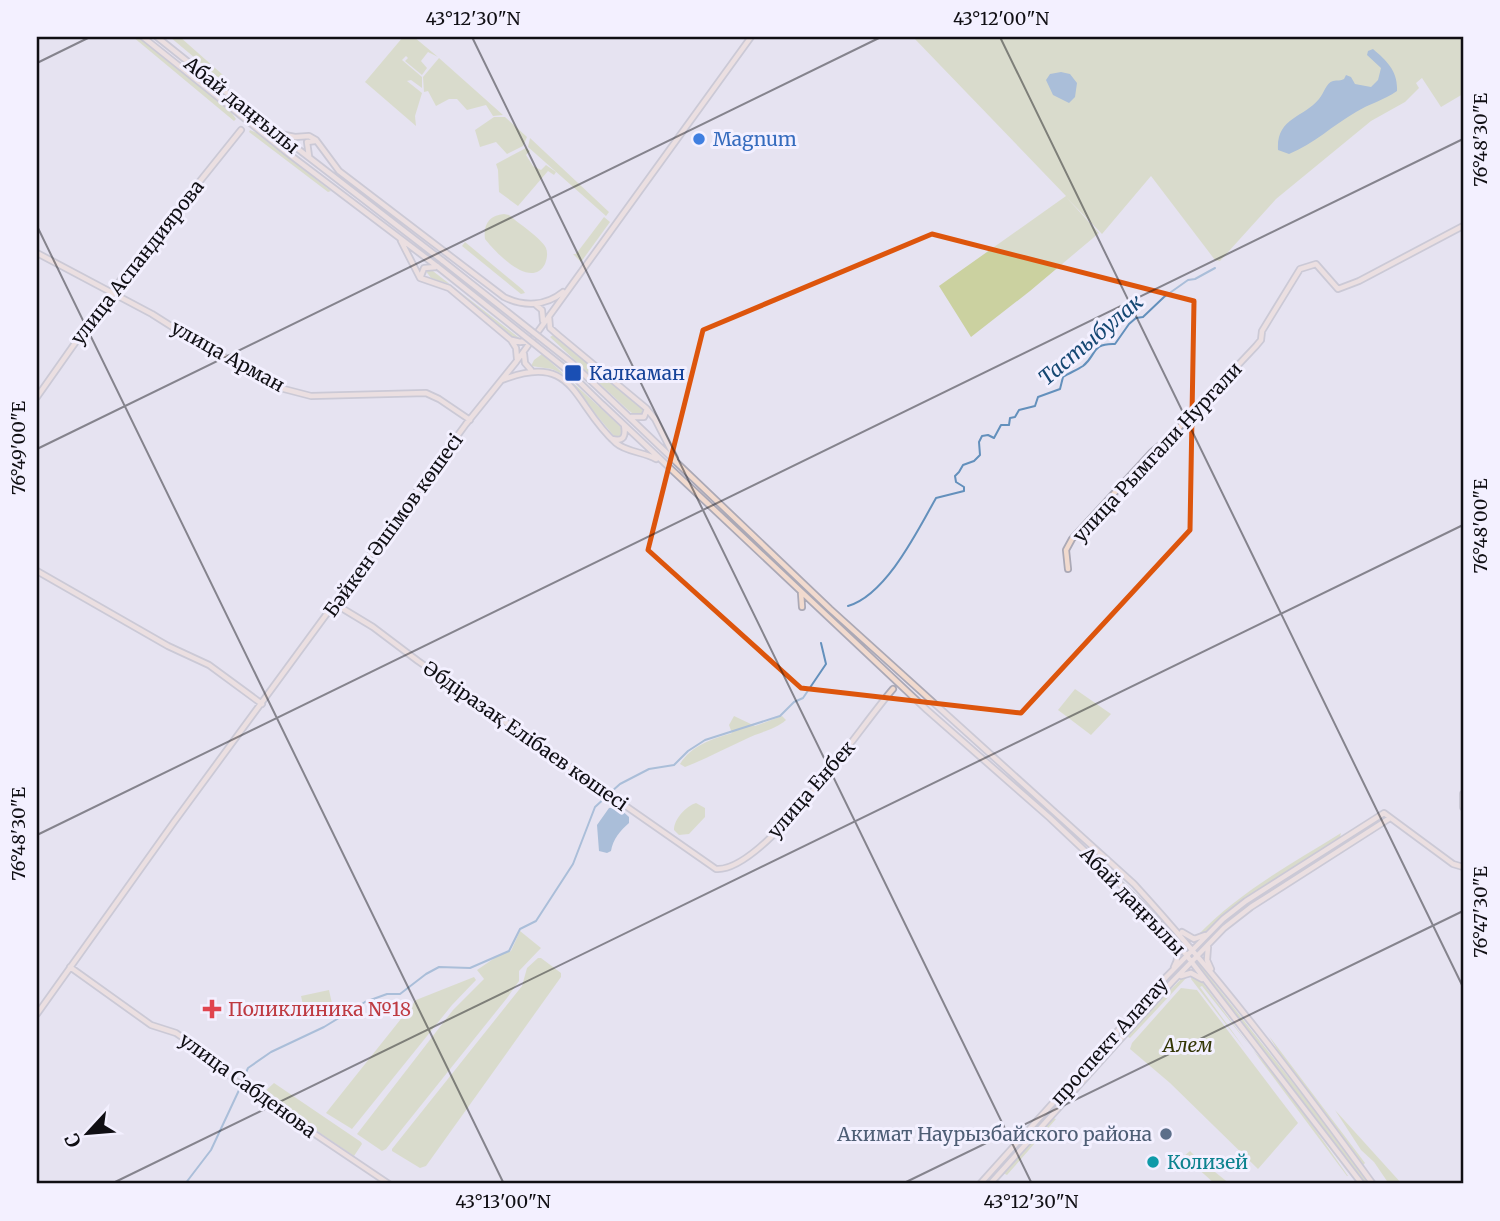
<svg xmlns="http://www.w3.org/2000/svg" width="1500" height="1221" font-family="Merriweather,serif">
<rect width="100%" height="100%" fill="#e6e3f1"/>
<path fill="#cbd1a0" d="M133 37H138L231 112 236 119 234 121Z
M170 37H180L223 75 220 79Z
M403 37H414L438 57 428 52 421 61 427 68 422 75 405 61 408 58 406 56 402 60 422 77V88L411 80 407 81 422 93 415 116 416 126 365 82Z
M913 37H1463V94L1441 107 1422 78 1416 83 1419 88 1405 102 1371 121 1276 199 1220 261 1215 260 1151 176 1102 234 1066 197 1099 233 1030 291 971 337 939 286 1066 196Z
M439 58 503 115 493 116 486 105 467 110 457 99H449L436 106 428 91 424 92 423 77Z
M494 117H505L527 137 523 146 507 154 496 142 480 147 475 130Z
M250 130 257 133 331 191 328 192 249 132Z
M530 138 609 212 606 216 528 147Z
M526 148 530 151 526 155 533 166 541 170 546 165 556 172 554 175 548 171 518 206 499 192 498 170 496 164Z
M504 214 509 215C518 223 541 238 546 248 548 253 547 259 545 264 531 290 496 253 485 239 483 225 489 215 504 214Z
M604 217 610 222 581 262 573 254H576Z
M465 242 523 290 525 293 521 294 462 246Z
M429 268 522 340 513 338 449 284 431 278 425 270Z
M553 335 634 399 643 408 642 415 636 416 628 410 550 337Z
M542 354 620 426 623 433 620 438 614 436 562 374 552 369 531 366 534 360Z
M1075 689 1111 714 1091 735 1058 710Z
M734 716 755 726 782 716 786 720C775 730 759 732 746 739 726 748 706 759 685 767L680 764C692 745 712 739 732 733L729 725Z
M696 803 705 808V817L689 834 679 835 674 830C674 819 686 806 696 803Z
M1341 833 1340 837 1223 915 1204 933 1197 936C1238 893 1291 864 1341 833Z
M520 931 541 948 519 971V981L507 998 386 1149 382 1151 357 1134 453 1010 484 979 477 970 499 955 511 951Z
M538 958H541L561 973V977L426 1166 420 1168 392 1151V1149L522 986 527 968Z
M1196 960 1305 1098 1369 1184H1366L1195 962Z
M1189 975 1130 1038 1126 1036 1183 977Z
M1192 975 1199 978 1249 1045 1202 986 1200 987 1245 1049 1191 979Z
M474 977 476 980 452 1005 352 1129 326 1113 416 1000Z
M1181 988 1197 990 1298 1123 1258 1169 1170 1083 1130 1049 1132 1043Z
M329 990 333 1008 305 1014 301 996Z
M1269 1036 1365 1163 1363 1165 1292 1074Z
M1253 1050 1281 1081 1348 1176H1347Z
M274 1083 361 1142 362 1144 354 1156 262 1094Z
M1335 1110 1402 1184H1389L1374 1162 1361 1150Z
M1053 1118 1056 1119 1007 1175 1003 1173Z
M1190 1151 1195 1156 1230 1184H1215L1184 1156Z"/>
<path fill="#6390bc" d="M1373 49C1387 61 1398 71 1397 91 1384 100 1369 104 1356 112 1333 125 1314 144 1289 154L1278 150C1276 118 1303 118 1319 99 1324 93 1326 83 1333 81 1337 80 1341 81 1344 79L1346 75 1351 77 1355 84 1371 87 1378 80 1381 68 1367 55 1368 51Z
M1061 72 1070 74 1077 83 1075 97 1069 103 1053 95 1046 80 1050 74Z
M618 807 629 817V823C620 831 613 839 611 851L607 853 599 851 597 825 609 808Z"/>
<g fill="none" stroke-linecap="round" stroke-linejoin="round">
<path stroke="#6390bc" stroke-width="2" d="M848 606C886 595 917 532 936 498L964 491V487L956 482 955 476 959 472 963 465 974 461 980 455 979 442 982 436 988 435 994 438 1001 425H1009L1010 418 1015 417 1019 410 1035 406 1038 397 1060 389 1063 377C1069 373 1077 370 1083 366 1097 355 1091 343 1115 344L1129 324 1136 318 1143 317 1164 297 1188 280 1195 279 1215 268
M611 792 620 784 649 769 674 765 688 751 705 740 780 716 794 702 803 698 826 664 821 643
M242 1082 248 1068 271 1052 324 1027 365 1002 387 994H400L426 974 439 967 470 968 509 951 520 929 536 921 573 864 595 807 607 796
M185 1184 211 1150 240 1088"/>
<g stroke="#aba9b6" stroke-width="8">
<path id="secondary" d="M143 37 285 151 438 267
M157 37 276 132 443 261
M280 134 295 137 309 136 316 140 339 171 504 297C524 307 546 306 563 292
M309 156 307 142 315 141
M401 241 420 278 449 288 511 340 516 348 517 359
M37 253 152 314 193 340 284 389 311 396 426 393 439 399 470 420
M421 276 424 268 437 267
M536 305 542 310 543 321
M549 317 550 328 558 335 646 408 655 419 675 458
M512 340 520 342 531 340
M524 354 525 363 531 370
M502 380C576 351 572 404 616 443 626 452 644 452 656 459
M37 397 111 292 241 130
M608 397 830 609 1134 884C1220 978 1298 1081 1373 1184
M603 405 927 710 1050 818 1139 902 1184 952 1362 1184
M631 417H644L647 409
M612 439C624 442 626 436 624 425
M1068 569 1066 550 1072 539 1152 452 1174 433 1256 346 1261 340 1262 331 1300 269 1316 264 1338 289 1359 281 1463 226
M37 571 168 646 209 665 262 704
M801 593 802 607
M335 604 373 627 418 661 716 869C764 873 861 725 893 689
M1463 794V807
M1182 932 1194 939 1205 935
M1171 940C1177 950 1180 957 1174 967
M1208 947 1207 960 1211 969
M70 967 151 1025 176 1033 202 1051 236 1081 389 1184
M1181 976 1191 973 1202 979
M37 1014 174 822 466 424 516 362 751 37
M980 1184 1167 976 1223 919 1246 901 1384 813 1453 864 1463 867
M990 1184 1172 982 1224 928 1251 907 1390 818"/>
</g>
<use href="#secondary" stroke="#f1dace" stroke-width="4.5"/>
<g stroke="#aba9b6" stroke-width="8" stroke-linecap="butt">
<path id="secondary-bridge" d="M443 261 572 363 608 397
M438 267 567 370 603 405"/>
</g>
<use href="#secondary-bridge" stroke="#f1dace" stroke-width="4.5"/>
</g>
<path d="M0 0H1500V1221H0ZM932 234 1194 301 1190 530 1021 713 801 688 648 550 703 330Z" fill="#e6e3f1" fill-opacity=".55" fill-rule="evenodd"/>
<path fill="none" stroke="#dd550c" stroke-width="5" stroke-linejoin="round" d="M932 234 1194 301 1190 530 1021 713 801 688 648 550 703 330Z"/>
<path fill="none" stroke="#100f14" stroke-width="2" stroke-opacity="0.45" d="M472 37 1032 1184M1000 37 1463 987M37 63 90 37M37 226 504 1184M37 449 881 37M37 835 1463 139M111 1184 1463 525M902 1184 1463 911"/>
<circle fill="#3f7fe0" stroke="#f3f0ff" stroke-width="2.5" cx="699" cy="139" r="7"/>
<rect fill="#1a4fb4" stroke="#f3f0ff" stroke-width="2.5" x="564" y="364" width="18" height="18" rx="3.5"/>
<path fill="#e0444e" stroke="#f3f0ff" stroke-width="2.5" d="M208.5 998.5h7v7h7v7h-7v7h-7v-7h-7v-7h7z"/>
<circle fill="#5c6f8a" stroke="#f3f0ff" stroke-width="2.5" cx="1166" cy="1134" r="7"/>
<circle fill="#0f9aa8" stroke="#f3f0ff" stroke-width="2.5" cx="1153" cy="1162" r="7"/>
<g text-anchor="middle" stroke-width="6" stroke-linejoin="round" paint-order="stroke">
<g font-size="19" fill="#100f14" stroke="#f3f0ff">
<text transform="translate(242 105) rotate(39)" y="7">Абай даңғылы</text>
<text transform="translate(137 262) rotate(-52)" y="7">улица Аспандиярова</text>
<text transform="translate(228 356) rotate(29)" y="7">улица Арман</text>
<text transform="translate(1157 452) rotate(-47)" y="7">улица Рымгали Нургали</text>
<text transform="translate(393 525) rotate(-54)" y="7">Бәйкен Әшімов көшесі</text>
<text transform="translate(526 736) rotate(35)" y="7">Әбдіразақ Елібаев көшесі</text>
<text transform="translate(811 789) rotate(-49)" y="7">улица Енбек</text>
<text transform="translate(1133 901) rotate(46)" y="7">Абай даңғылы</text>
<text transform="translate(1109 1041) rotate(-48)" y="7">проспект Алатау</text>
<text transform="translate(248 1085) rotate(36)" y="7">улица Сабденова</text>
</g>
<g font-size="19" fill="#366cbe" stroke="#f3f0ff" text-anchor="start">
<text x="713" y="146">Magnum</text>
</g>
<g font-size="19" fill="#164399" stroke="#f3f0ff" text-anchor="start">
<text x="589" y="380">Калкаман</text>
</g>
<g font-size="19" fill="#be3a42" stroke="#f3f0ff" text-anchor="start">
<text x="228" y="1016">Поликлиника №18</text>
</g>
<g font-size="19" font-style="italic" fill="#333605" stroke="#f3f0ff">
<text x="1188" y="1052">Алем</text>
</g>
<g font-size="19" fill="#4e5e75" stroke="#f3f0ff" text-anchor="end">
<text x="1152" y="1141">Акимат Наурызбайского района</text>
</g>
<g font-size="19" fill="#0d838f" stroke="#f3f0ff" text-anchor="start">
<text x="1167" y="1169">Колизей</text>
</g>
<g font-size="21" font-style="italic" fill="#164873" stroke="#f3f0ff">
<text transform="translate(1091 340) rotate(-40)" y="7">Тастыбулак</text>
</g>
</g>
<rect width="1500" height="1221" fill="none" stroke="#f3f0ff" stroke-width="77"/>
<g transform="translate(88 1133) rotate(244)" stroke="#f3f0ff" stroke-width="5" paint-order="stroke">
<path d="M0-5L12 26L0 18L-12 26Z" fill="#100f14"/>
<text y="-10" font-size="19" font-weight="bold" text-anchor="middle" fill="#100f14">С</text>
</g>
<rect x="38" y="38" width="1424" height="1144" fill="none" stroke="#100f14" stroke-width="2.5"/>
<g font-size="18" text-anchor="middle" fill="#100f14">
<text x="473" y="25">43°12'30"N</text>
<text x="1001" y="25">43°12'00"N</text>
<text transform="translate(1481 140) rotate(-90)" y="6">76°48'30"E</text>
<text transform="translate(19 448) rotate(-90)" y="6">76°49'00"E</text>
<text transform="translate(1481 526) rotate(-90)" y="6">76°48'00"E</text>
<text transform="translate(19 834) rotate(-90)" y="6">76°48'30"E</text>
<text transform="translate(1481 912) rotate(-90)" y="6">76°47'30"E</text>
<text x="503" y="1208">43°13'00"N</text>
<text x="1031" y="1208">43°12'30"N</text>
</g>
</svg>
